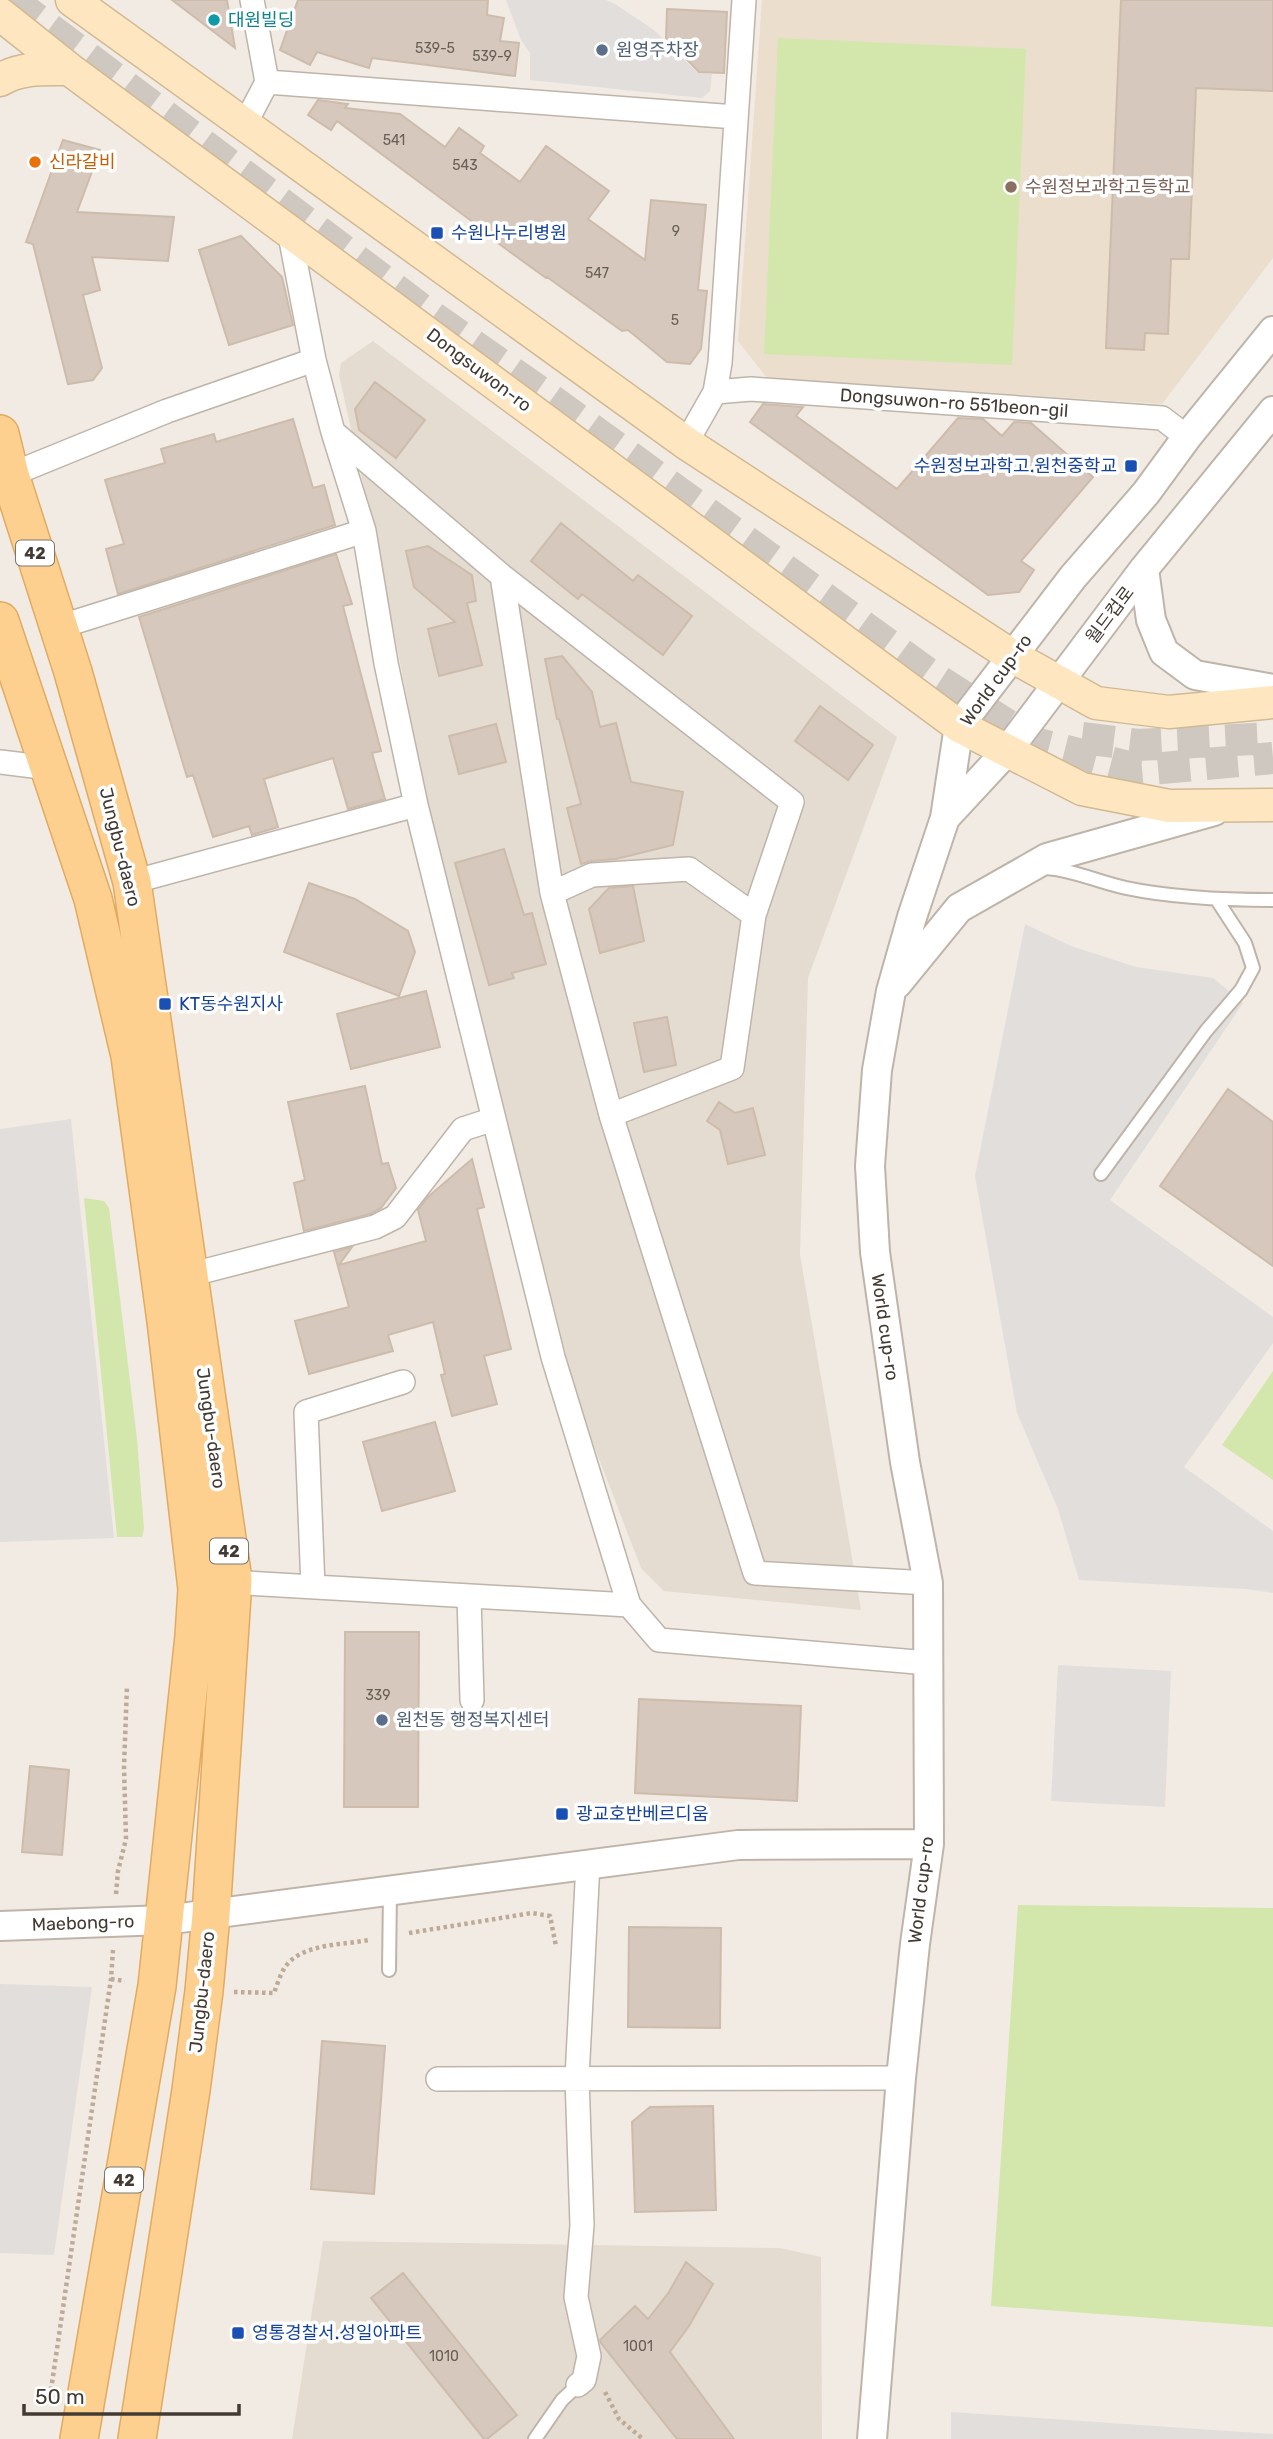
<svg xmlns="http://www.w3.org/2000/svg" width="1273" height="2439" font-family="Rubik,'Noto Sans KR',sans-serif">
<rect width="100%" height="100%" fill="#f1ebe3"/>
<path fill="#e5dcd1" d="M373 341 897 737 808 978 800 1255 861 1610 664 1591 641 1568 579 1407 426 796 382 570 339 375 341 363Z
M323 2241 780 2248 821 2257 822 2439H292Z"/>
<path fill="#ebdecd" d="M762 0H1273V258L1162 404 767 378 738 341Z"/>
<path fill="#d3e6ab" d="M778 38 1026 49 1012 365 764 354Z
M84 1198 104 1201 109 1208 137 1439 144 1529 142 1537H117Z
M1273 1371V1480L1222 1445Z
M1018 1905 1273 1908V2327L991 2306Z"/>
<path fill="#e2dedc" d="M506 0H606L615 4 654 30 698 73 712 74 710 91 702 98 530 80V53L521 40Z
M1025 924 1071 946 1136 967 1213 978 1243 1003 1110 1200 1273 1317V1343L1184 1467 1273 1531V1593L1246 1589 1079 1580 1058 1509 1017 1413 975 1176Z
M71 1119 114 1538 0 1542V1129Z
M1058 1665 1171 1671 1165 1807 1051 1801Z
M0 1984 92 1987 54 2255 0 2253Z
M951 2412 1273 2434V2439H951Z"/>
<path fill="#d6c8bc" stroke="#cdbcac" stroke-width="2" d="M172 0H227L235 48Z
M298 0H488L487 15 504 18 500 41 519 43 515 76 372 58 369 68 317 52 310 65 280 50Z
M1121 0H1273V91L1196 88 1189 259H1171L1168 334 1145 333 1144 350 1106 348Z
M667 9 727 12 724 73 699 72 666 38Z
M318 100 348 104 345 108 400 114 445 147 459 128 484 146 480 153 520 182 546 146 609 191 588 219 645 260 651 200 706 205 698 290 707 291 701 349 690 364 667 362 628 330 622 331 547 277 546 278 484 233 485 231 337 121 331 130 308 115Z
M63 140 100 150 77 212 174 217 168 261 92 257 100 290 83 295 102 368 93 380 68 384 33 244 26 242Z
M241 236 282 277 293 325 229 345 199 250Z
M375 382 425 420 396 458 359 430 355 409Z
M763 404 803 407 796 416 897 489 958 418 983 419 1002 436 1014 422 1031 423 1093 477 1021 561 1034 570 1019 592 988 595 750 422Z
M293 419 313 488 324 485 335 525 118 594 106 549 124 544 105 480 165 463 161 449 214 434 216 442Z
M561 523 633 581 638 575 692 616 663 655 582 594 578 599 531 561Z
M428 546 472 575 476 601 467 603 482 665 439 676 428 629 455 622 414 587 406 551Z
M336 554 352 604 343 606 381 751 372 753 385 799 348 809 333 758 264 779 278 827 252 835 249 826 213 837 193 775 187 777 139 617Z
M562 656 592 692 600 727 616 723 631 782 683 792 673 845 616 859 591 861 581 864 567 808 581 804 559 719H557L545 659Z
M820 706 873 745 848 780 795 741Z
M496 724 506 762 459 774 449 736Z
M504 849 524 915 532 913 546 964 512 973 514 978 489 985 455 863Z
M309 883 355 899 408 931 415 952 399 996 284 952Z
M633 886 644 941 600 953 589 909 609 888Z
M426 991 440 1047 351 1069 337 1014Z
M667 1017 676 1065 644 1072 634 1023Z
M365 1086 382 1164 388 1163 396 1188 381 1208 370 1214 304 1231 294 1183 305 1180 288 1102Z
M1228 1089 1273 1122V1266L1160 1186Z
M719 1102 735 1113 753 1108 765 1155 728 1164 720 1130 707 1121Z
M472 1159 484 1207 477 1209 511 1349 484 1356 497 1404 452 1416 441 1375 445 1374 433 1322 388 1335 393 1351 309 1374 295 1321 349 1307 334 1252 352 1247 339 1265 426 1241 418 1210 428 1197Z
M435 1422 455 1491 382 1511 363 1442Z
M345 1632H419L418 1807H344Z
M639 1699 801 1706 797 1801 635 1793Z
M30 1766 69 1770 62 1855 22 1852Z
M629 1927 721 1928 720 2028 628 2027Z
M322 2041 385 2046 374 2194 311 2189Z
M713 2106 716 2210 635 2212 632 2122 650 2107Z
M686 2262 713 2284 689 2326 670 2352 734 2439H677L601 2343 600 2340 635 2306 648 2319 669 2292Z
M403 2273 517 2415 487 2439H484L371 2298Z"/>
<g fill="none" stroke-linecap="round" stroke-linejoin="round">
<path stroke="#cec8c0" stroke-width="32" stroke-dasharray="32 16" stroke-linecap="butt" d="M11 0 421 309 540 392 930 675 1035 743 1140 770 1273 758
M1082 738 1138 745 1272 738"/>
<g stroke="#bfb4a9" stroke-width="16">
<path id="service" d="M1046 868C1074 870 1098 882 1126 888 1174 898 1224 900 1273 900
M1101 1174 1206 1031 1241 990 1253 968 1245 943 1217 900
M389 1970 390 1891
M535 2439 562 2400 578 2385"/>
</g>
<g stroke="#bfb4a9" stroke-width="26">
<path id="minor" d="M252 0 267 82
M244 126 267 82 736 117
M715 392 751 389 1162 418 1187 437
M333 432 502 576 792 802 754 915 732 1068 611 1115
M686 443 715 392 720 363 744 0
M10 475 167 411 314 360
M502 576 552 893 611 1115 755 1573 928 1583
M59 627 364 531
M0 762 49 768
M132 882 416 805
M552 893 592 875 689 869 754 915
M189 1275 375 1227 395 1217 463 1129 494 1119
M233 1580 246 1583 629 1605 553 1357 416 805 386 663 364 531 333 432 314 360 289 230
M313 1587 306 1412 403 1382
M469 1596 472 1700
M629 1605 659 1640 928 1663
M438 2079 901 2078
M578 2385 584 2380 589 2356 576 2297 582 2225 577 2078 588 1863"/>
</g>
<g stroke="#bfb4a9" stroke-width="32">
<path id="tertiary" d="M1144 569 1151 620 1164 652 1195 675 1273 689
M945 818 1007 751 1144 569 1273 411
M897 984 959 908 1047 858 1214 811
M0 1926 165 1920 738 1845 929 1844
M872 2439 901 2078 915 1944 929 1844 928 1583 905 1462 875 1252 870 1166 877 1070 891 991 912 917 945 818 959 726 1073 577 1146 493 1187 437 1273 331"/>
</g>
<g stroke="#d1b993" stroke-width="35">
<path id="secondary" d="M72 0 686 443 1012 656 1096 703 1169 712 1273 702
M0 14 69 69 959 726 1082 789 1169 806 1273 805
M0 80C21 67 45 69 69 69"/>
</g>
<g stroke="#e2aa61" stroke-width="40">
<path id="primary" d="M0 434 10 475 73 672 132 882 233 1580 211 1915 204 1991 191 2090 137 2439
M0 621 93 899 130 1056 166 1321 197 1589 194 1636 157 1986 79 2439"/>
</g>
<path stroke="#beab97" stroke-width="4.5" stroke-dasharray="3.5 3.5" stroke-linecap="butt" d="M116 1894 118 1871 126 1839 124 1767 127 1686
M409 1933 532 1913 550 1916 556 1946
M111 1979 125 1981
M234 1992 274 1993C277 1985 280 1975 285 1967 302 1943 344 1945 369 1940
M51 2390 111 1979 113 1950
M605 2392 619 2419 643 2439"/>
<use href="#service" stroke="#fff" stroke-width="12"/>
<use href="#minor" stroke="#fff" stroke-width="23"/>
<use href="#tertiary" stroke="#fff" stroke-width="28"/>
<use href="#secondary" stroke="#fee7c0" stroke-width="32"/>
<use href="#primary" stroke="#fdd090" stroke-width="37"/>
</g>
<circle fill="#0f9aa8" stroke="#fff" stroke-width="2.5" cx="214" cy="20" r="7"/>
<g fill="#5c6f8a" stroke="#fff" stroke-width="2.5">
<circle cx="602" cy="50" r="7"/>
<circle cx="382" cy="1720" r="7"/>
</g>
<circle fill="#e8710a" stroke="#fff" stroke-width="2.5" cx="35" cy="162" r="7"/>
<circle fill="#8d6e63" stroke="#fff" stroke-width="2.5" cx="1011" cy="187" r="7"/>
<g fill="#1a4fb4" stroke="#fff" stroke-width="2.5">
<rect x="430" y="226" width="14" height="14" rx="3.5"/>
<rect x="1124" y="459" width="14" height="14" rx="3.5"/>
<rect x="158" y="997" width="14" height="14" rx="3.5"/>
<rect x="555" y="1807" width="14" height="14" rx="3.5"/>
<rect x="231" y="2326" width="14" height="14" rx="3.5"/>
</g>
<g text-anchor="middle" stroke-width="7" stroke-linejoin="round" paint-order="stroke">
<g font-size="14" fill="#685e55">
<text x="435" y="53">539-5</text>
<text x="492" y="61">539-9</text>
<text x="394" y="145">541</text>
<text x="465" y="170">543</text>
<text x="676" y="236">9</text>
<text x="597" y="278">547</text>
<text x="675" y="325">5</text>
<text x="378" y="1700">339</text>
<text x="638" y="2351">1001</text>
<text x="444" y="2361">1010</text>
</g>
<g fill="#fff" stroke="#7b7670" stroke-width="2">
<rect x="16" y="540.5" width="38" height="25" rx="5"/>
<rect x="210" y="1538.5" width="38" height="25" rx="5"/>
<rect x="105" y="2167.5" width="38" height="25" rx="5"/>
</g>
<g font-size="16" font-weight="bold" fill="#433b33">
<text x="35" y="559">42</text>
<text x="229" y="1557">42</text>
<text x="124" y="2186">42</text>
</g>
<g font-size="18" fill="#0d838f" stroke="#fff" text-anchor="start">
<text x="228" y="26">대원빌딩</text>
</g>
<g font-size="18" fill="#4e5e75" stroke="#fff" text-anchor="start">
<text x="616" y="56">원영주차장</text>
<text x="396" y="1726">원천동 행정복지센터</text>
</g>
<g font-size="18" fill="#c56008" stroke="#fff" text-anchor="start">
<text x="49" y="168">신라갈비</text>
</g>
<g font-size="18" fill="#785e54" stroke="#fff" text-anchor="start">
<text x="1025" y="193">수원정보과학고등학교</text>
</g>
<g font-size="18" fill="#164399" stroke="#fff" text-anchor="start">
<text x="451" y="239">수원나누리병원</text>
<text x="1117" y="472" text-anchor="end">수원정보과학고.원천중학교</text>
<text x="179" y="1010">KT동수원지사</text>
<text x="576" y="1820">광교호반베르디움</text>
<text x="252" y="2339">영통경찰서.성일아파트</text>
</g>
<g font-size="18" fill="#433b33" stroke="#fff">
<text transform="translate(479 370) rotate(37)" y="6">Dongsuwon-ro</text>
<text transform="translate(954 403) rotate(4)" y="6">Dongsuwon-ro 551beon-gil</text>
<text transform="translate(1110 615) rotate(-53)" y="6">월드컵로</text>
<text transform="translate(996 680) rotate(-54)" y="6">World cup-ro</text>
<text transform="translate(120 847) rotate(76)" y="6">Jungbu-daero</text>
<text transform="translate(885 1327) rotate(82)" y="6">World cup-ro</text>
<text transform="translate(211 1428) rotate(82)" y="6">Jungbu-daero</text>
<text transform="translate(921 1890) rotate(-83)" y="6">World cup-ro</text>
<text transform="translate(83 1923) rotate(-2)" y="6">Maebong-ro</text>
<text transform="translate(202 1992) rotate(-84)" y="6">Jungbu-daero</text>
</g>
</g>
<path d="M24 2404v10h215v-10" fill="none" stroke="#433b33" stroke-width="3.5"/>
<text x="35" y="2404" font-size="21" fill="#433b33" stroke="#ffffff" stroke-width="5" paint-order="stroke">50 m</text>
</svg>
